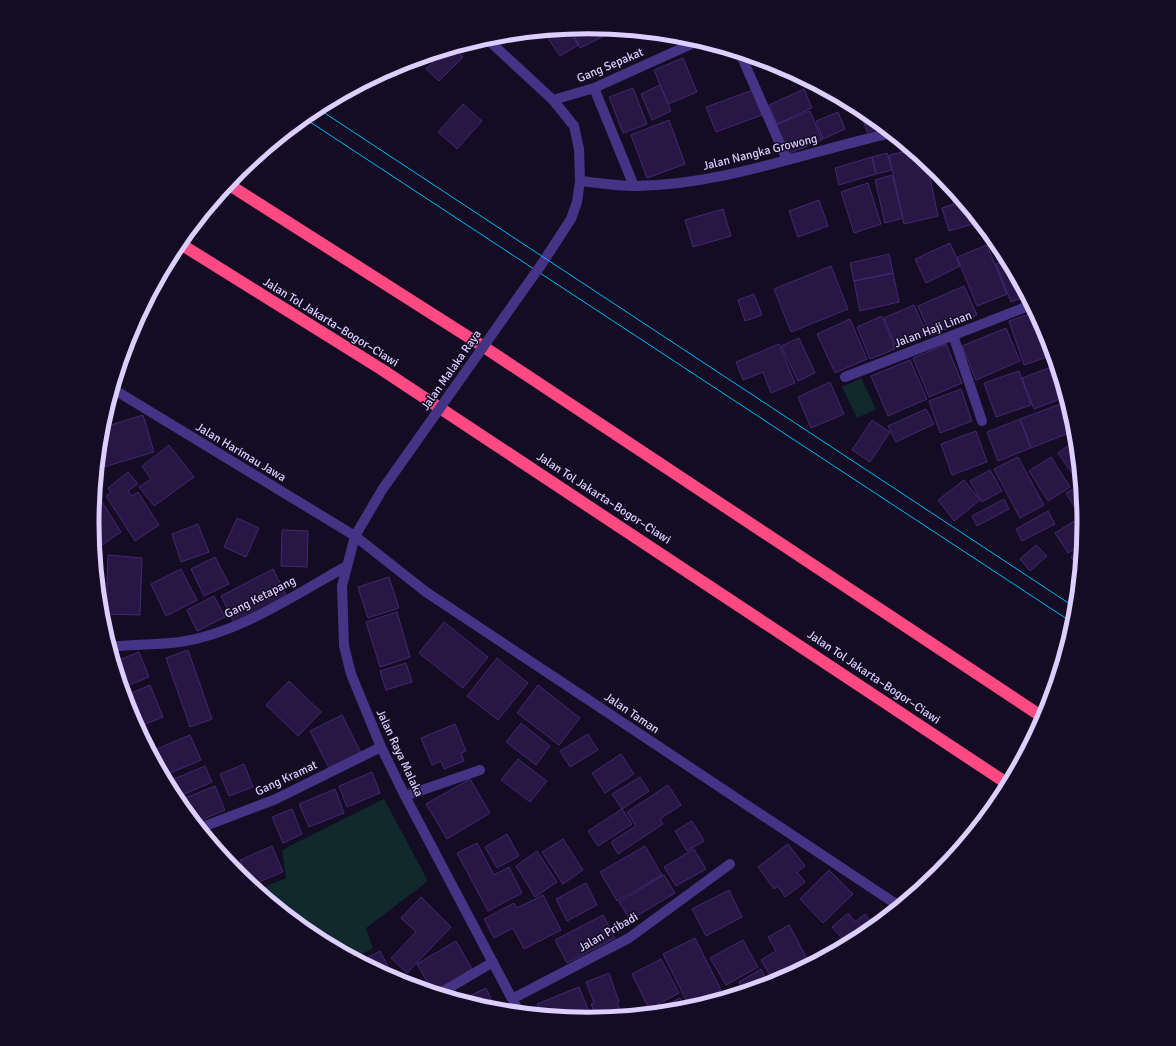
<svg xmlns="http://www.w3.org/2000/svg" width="1176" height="1046" font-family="Signika,sans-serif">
<rect width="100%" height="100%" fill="#140c23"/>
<path fill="#0f292d" d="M861 378 876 409 857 418 842 387Z
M384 799 428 881 366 928 373 948 355 958 312 935 257 890 286 878 282 850Z"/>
<path fill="#281745" stroke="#432872" d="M588 27 616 30 580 48 571 29Z
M568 29 578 45 560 56 543 31Z
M454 48 463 57 439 81 426 69 445 51Z
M683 58 697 92 668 104 654 70Z
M660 85 671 111 652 120 641 94Z
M633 88 647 124 623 133 609 97Z
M804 89 812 108 777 124 769 105Z
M753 90 762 115 716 132 706 107Z
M463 104 482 121 457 149 438 132Z
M859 108 864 111 883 127 867 132Z
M810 111 822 140 788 154 776 125Z
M838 112 845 129 823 139 816 121Z
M669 120 685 164 647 178 631 135Z
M912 150 927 163 938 216 904 224 889 155Z
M887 153 892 170 876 174 872 157Z
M872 157 876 174 839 185 835 168Z
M892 175 903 218 885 223 875 180Z
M868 183 881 224 854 233 841 192Z
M948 186H950L980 222 949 231 942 208 954 204Z
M819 200 828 226 798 237 789 211Z
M723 209 731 236 693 247 685 220Z
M950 243 960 266 926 283 915 259Z
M987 245 1007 294 977 306 957 257Z
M889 254 893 273 854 281 850 263Z
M1007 260 1026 296 1011 302 996 264Z
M831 266 848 309 791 332 774 289Z
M893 273 899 302 860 311 854 281Z
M964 286 977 315 931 336 918 306Z
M754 294 762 315 745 321 738 300Z
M914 305 927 334 896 347 884 318Z
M1035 312 1044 329 1053 355 1024 365 1009 321Z
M882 316 895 349 870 359 857 327Z
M850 319 867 359 835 373 817 334Z
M1006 328 1020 361 976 380 962 346Z
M799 338 815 373 798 381 781 346Z
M779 344 795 383 771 393 763 372 743 380 736 362Z
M946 344 962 383 929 397 913 358Z
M910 360 927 399 888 416 871 376Z
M1054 366 1065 397 1034 409 1022 378Z
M1019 371 1031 405 996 417 984 383Z
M830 382 844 414 811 428 798 397Z
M961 389 972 421 940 433 929 401Z
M1063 403 1074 431 1031 448 1020 419Z
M926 409 934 424 896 442 888 426Z
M143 415 154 452 97 469 101 428Z
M1020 419 1031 448 998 461 987 432Z
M872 420 890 432 870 462 852 450Z
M976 431 987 462 952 475 941 444Z
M1076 440 1080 485 1058 453Z
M169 445 194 477 154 506 139 487 151 479 142 466Z
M1018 457 1044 505 1020 518 994 469Z
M1051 457 1070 487 1048 501 1029 471Z
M990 470 1002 491 982 502 970 481Z
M128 472 138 484 128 491 132 496 138 492 159 525 135 541 106 496 111 493 108 488Z
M964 480 980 500 954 521 938 500Z
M1079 486 1081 489 1083 516 1081 518 1066 493Z
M97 494 121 532 96 549 92 523 95 495Z
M1004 499 1009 509 977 526 972 516Z
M1048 511 1055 524 1022 541 1016 529Z
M237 518 259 528 246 557 224 547Z
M1079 518 1084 526 1082 545 1068 553 1055 533Z
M198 524 209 552 181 562 172 534Z
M282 530 308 531 307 567 281 566Z
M1036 545 1047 556 1030 571 1020 559Z
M1081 550 1079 570 1071 557Z
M108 555 142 558 140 615 106 614Z
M215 557 229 584 204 596 191 569Z
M181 569 197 600 166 616 151 584Z
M273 569 287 597 234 623 221 596Z
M389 577 399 608 368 618 358 587Z
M214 596 225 617 197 631 187 610Z
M397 612 410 657 380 667 366 622Z
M444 622 488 657 463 688 419 653Z
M188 650 212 719 190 727 166 658Z
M139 652 149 677 122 688 114 662Z
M497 658 528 683 498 720 467 696Z
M406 663 412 682 386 690 380 671Z
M289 681 321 712 298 736 266 705Z
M150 685 163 717 138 727 130 713 125 696Z
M538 685 580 718 559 745 517 713Z
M342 715 362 755 331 772 310 731Z
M521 723 550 746 536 765 506 742Z
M455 724 466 751 461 753 464 761 444 769 441 761 432 765 421 738Z
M588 734 598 750 570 767 560 751Z
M190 735 201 760 163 776 152 751Z
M621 754 634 774 605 793 592 773Z
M518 759 547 781 530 802 501 780Z
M244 764 253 787 229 796 220 774Z
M205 766 212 782 175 798 167 782Z
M372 772 380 793 347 807 339 786Z
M640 777 649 791 622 809 612 794Z
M470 779 490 813 447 839 426 804Z
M668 785 681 805 660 819 663 824 618 854 611 842 636 826 627 812Z
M215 786 225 810 195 823 178 801Z
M335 789 344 813 309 827 299 804Z
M292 809 302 834 283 843 272 817Z
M622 809 632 824 598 846 588 831Z
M692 821 704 841 687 851 675 831Z
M507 834 519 856 497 868 485 847Z
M563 839 583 870 563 884 542 852Z
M477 843 494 875 509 867 522 893 488 911 457 853Z
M788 844 805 866 797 872 805 882 785 897 778 886 774 889 758 867Z
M272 846 283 872 251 885 240 860Z
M645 846 662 875 617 901 600 872Z
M694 849 706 869 676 886 664 867Z
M537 851 557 882 535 897 516 866Z
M829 870 853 894 823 923 800 899Z
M664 875 675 893 630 920 619 902Z
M586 883 597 905 567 921 556 899Z
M729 890 742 917 706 936 692 909Z
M543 895 561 930 524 949 513 928 494 938 484 919 514 903 517 908Z
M421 897 451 927 407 973 391 958 416 932 401 918Z
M848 913 855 922 865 914 875 926 863 936 847 944 832 927Z
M603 915 615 938 567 963 555 940Z
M789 925 810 964 774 982 761 960 776 951 768 937Z
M695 938 721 990 689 1006 663 954Z
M743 940 758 967 726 985 710 958Z
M456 941 472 969 433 992 417 964Z
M380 951 395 980 361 961Z
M661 959 679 993 649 1009 632 974Z
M761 969 769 984 744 991 739 982Z
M609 973 619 1002 617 1003 621 1013 633 1009 634 1014 597 1018 591 1004 594 1003 586 982Z
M579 987 592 1019 541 1014 537 1004Z
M486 988 496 1010 461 1000Z
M680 998 685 1009 653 1013 652 1012Z"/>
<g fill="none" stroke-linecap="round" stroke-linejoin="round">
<path stroke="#453485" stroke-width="10" d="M486 38 553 100 574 126 579 149 580 181 577 202 571 219 541 265
M740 53 787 160
M594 88 634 186
M553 100 594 88 698 41
M580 181C598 183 617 186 635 186 721 185 807 152 891 133
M953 335 982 421
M845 377 1031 305
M113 389 355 536 426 592 899 906
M382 490 355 536 342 586 344 646 351 674 381 747 405 796 519 1012
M110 647C133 644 157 645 180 642 240 633 294 595 347 566
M405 796 480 770
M200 828 276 799 381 747
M439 994 493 962
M512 999 629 938 730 864"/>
<path stroke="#ff4982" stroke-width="12" d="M228 184 481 345 1044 718
M179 243 381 369 1008 784"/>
<path stroke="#00b7f9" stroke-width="1" d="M317 108 1076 608
M304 118 1073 623"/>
<path stroke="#453485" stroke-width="10" d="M382 490 541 265"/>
</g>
<g text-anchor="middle" stroke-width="3" stroke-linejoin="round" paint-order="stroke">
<g font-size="12" fill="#dcceff" stroke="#140c23">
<text transform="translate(610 65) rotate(-23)" y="4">Gang Sepakat</text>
<text transform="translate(760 152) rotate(-14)" y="4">Jalan Nangka Growong</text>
<text transform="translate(331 322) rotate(32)" y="4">Jalan Tol Jakarta–Bogor–Ciawi</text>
<text transform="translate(933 329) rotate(-21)" y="4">Jalan Haji Linan</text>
<text transform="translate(451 370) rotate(-55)" y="4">Jalan Malaka Raya</text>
<text transform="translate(241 452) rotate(31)" y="4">Jalan Harimau Jawa</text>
<text transform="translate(604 498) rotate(33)" y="4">Jalan Tol Jakarta–Bogor–Ciawi</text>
<text transform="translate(260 597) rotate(-27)" y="4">Gang Ketapang</text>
<text transform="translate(874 677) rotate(34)" y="4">Jalan Tol Jakarta–Bogor–Ciawi</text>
<text transform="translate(632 713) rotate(34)" y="4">Jalan Taman</text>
<text transform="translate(400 753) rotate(65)" y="4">Jalan Raya Malaka</text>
<text transform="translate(286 778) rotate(-25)" y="4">Gang Kramat</text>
<text transform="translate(608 932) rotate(-30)" y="4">Jalan Pribadi</text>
</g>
</g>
<path d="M0 0H1176V1046H0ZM99 523a489 489 0 1 1 978 0a489 489 0 1 1-978 0Z" fill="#140c23" fill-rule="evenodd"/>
<path fill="none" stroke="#dcceff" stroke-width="5" d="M99 523a489 489 0 1 1 978 0a489 489 0 1 1-978 0Z"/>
</svg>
